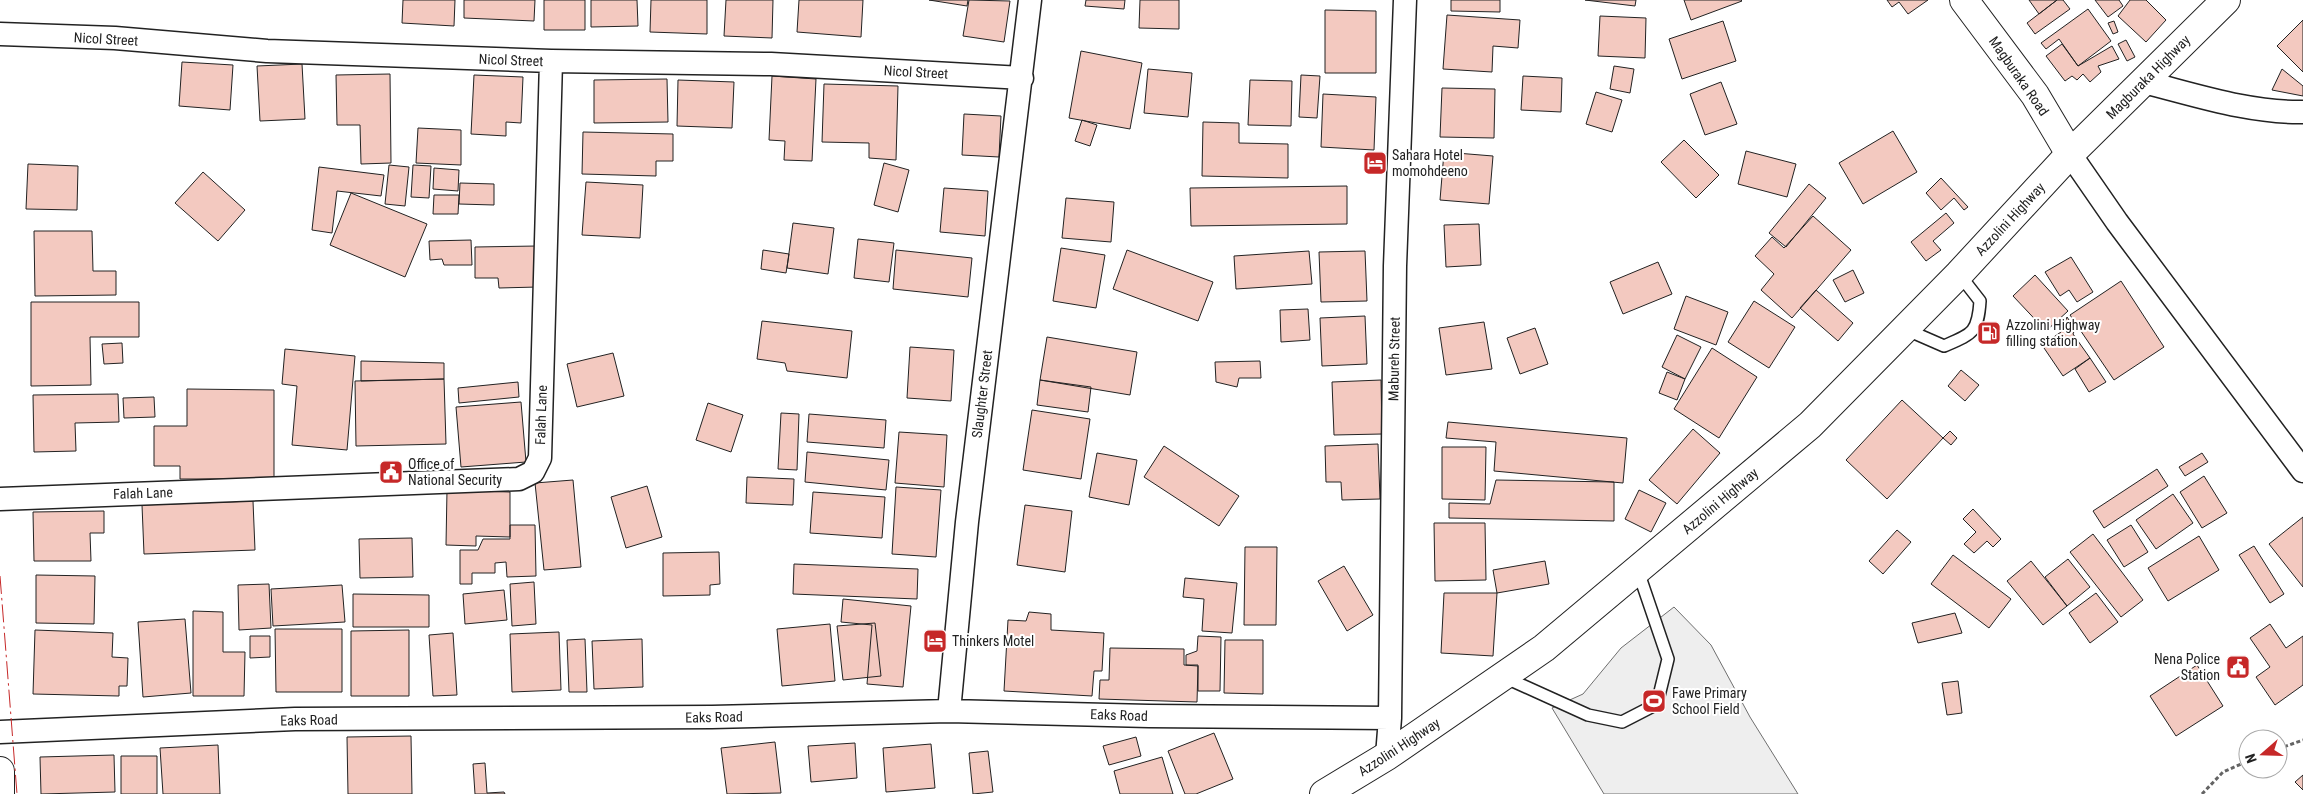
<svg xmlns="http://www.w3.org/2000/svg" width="2303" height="794" font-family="'Roboto Condensed',sans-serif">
<rect width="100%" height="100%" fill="#fff"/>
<path fill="#eee" stroke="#6f6f6f" d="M1674 607 1711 645 1750 717 1798 794H1604L1552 708 1583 694 1621 648Z"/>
<path fill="#f3c9c0" stroke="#222" d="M403 0H455L454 26 402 23Z
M464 0H535L534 21 464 18Z
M544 0H585V30H544Z
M591 0H637L638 26 591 27Z
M651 0H707V34L650 32Z
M726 0H773L772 38 724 36Z
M799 0H863L861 37 797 32Z
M929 0H968L967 6Z
M969 0 1010 1 1004 42 963 36Z
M1086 0H1125L1124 9 1085 6Z
M1140 0H1179V29L1139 28Z
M1451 0H1500V12L1451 11Z
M1585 0H1636L1635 6Z
M1684 0H1741L1742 1 1691 20Z
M1887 0H1928L1908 14 1899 2 1892 7Z
M2029 0H2057L2039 14Z
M2057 0H2063L2070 9 2035 34 2027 23Z
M2095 0H2119L2123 6 2108 17Z
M2130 0H2146L2166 20 2146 42 2118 16Z
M2088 9 2111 41 2078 66 2059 39 2046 49 2041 43Z
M1325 10 1376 11V73H1325Z
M1447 15 1520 20 1518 48 1493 46 1492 72 1443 69Z
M1600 16 1646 18 1645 58 1598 56Z
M2303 20V72L2277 46Z
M1723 21 1736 61 1682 79 1669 39Z
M2114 21 2118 32 2113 34 2108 23Z
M2126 40 2135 57 2127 61 2118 44Z
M2062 44 2078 66 2112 46 2119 59 2098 66 2101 72 2090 82 2083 74 2077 80 2072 76 2065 81 2046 56Z
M1081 51 1142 63 1130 129 1069 118Z
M182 62 233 65 230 110 179 106Z
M302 64 305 119 260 121 257 66Z
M1614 66 1634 69 1630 93 1610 89Z
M1148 69 1192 73 1188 117 1144 113Z
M2282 69 2303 86V96L2272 90Z
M390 74 391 163 361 164 360 125H337L336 75Z
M474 75 523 77 521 123 506 122V136L471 134Z
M1301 75 1320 76 1317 118 1299 117Z
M772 76 816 79 812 161 784 160 785 141 769 140Z
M1523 76 1562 78 1561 112 1521 110Z
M667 79 668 122 594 123V80Z
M678 80 734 82 732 128 677 126Z
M1250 80 1292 81 1291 126 1248 125Z
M1721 82 1737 124 1705 135 1690 94Z
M824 84 898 86 896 160 869 158V143L822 142Z
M1442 88 1495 89 1494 138 1440 137Z
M1596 92 1622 100 1612 132 1586 124Z
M1323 94 1376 97 1374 150 1321 147Z
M964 114 1001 116 999 157 962 155Z
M1082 120 1097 125 1090 146 1075 141Z
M1203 122 1239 123V143L1288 144V178L1202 176Z
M418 128 461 130V165L416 163Z
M1893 131 1917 172 1863 204 1839 163Z
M583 132 673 134V161H656V176L582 174Z
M1684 140 1719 175 1696 198 1661 162Z
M1746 151 1796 164 1787 197 1738 184Z
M1444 152 1493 156 1489 204 1440 200Z
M884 163 909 170 898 212 874 205Z
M28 164 78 166 77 210 26 209Z
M389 165 409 167 405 206 385 204Z
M413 165 431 166 429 198 411 197Z
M319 167 384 175 381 196 337 191 332 233 312 230Z
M434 168 459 170 458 191 433 189Z
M203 172 245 210 218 241 175 203Z
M1941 178 1968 207 1964 210 1954 198 1941 210 1926 193Z
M586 182 643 185 640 238 582 235Z
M460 183 494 184V205L459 204Z
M1809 184 1826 198 1786 247 1769 233Z
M1347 186V224L1191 226 1190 188Z
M944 188 988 191 985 236 940 232Z
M351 193 427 224 405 277 330 245Z
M434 195H459L458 214H433Z
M1066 198 1114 202 1111 242 1062 238Z
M1946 213 1954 223 1933 241 1941 250 1926 261 1911 242Z
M1813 216 1851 250 1792 318 1761 290 1774 274 1755 256 1772 237 1784 248Z
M793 223 834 228 828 274 787 268Z
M1479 224 1481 265 1446 267 1444 225Z
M34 231H92L93 271H116V295L35 296Z
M858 239 894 243 889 282 854 278Z
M471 240 472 265H444L442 259 430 260 429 241Z
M537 246 538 287 499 288 498 278H475V247Z
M1061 248 1105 255 1096 308 1053 301Z
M763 250 789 254 786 273 761 269Z
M896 250 972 258 968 297 893 289Z
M1127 250 1213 282 1198 321 1113 289Z
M1309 251 1312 284 1236 289 1234 256Z
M1365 251 1367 301 1321 302 1319 252Z
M2071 257 2093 292 2077 302 2069 290 2060 296 2045 272Z
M1658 262 1672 294 1623 314 1610 282Z
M1853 270 1864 293 1845 302 1833 280Z
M2035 275 2068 311 2046 331 2013 296Z
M2121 281 2164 347 2114 380 2070 315Z
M1816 290 1853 323 1838 341 1800 308Z
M1686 296 1728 312 1716 345 1674 329Z
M1754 301 1795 327 1769 368 1728 342Z
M31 302H139V337H90L91 385 31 386Z
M1308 309 1310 340 1281 342 1280 310Z
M1365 316 1367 364 1322 366 1320 318Z
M2067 317 2075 329 2073 334 2090 358 2063 376 2042 345 2061 332Z
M762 321 852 331 847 378 787 371 785 363 757 359Z
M1484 322 1492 369 1446 375 1439 328Z
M1535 328 1548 364 1520 374 1507 338Z
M1677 335 1701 347 1685 379 1662 367Z
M1047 337 1137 352 1130 395 1040 380Z
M122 343 123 363 104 364 102 344Z
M910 347 954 350 951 401 907 398Z
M1712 348 1757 377 1719 438 1674 409Z
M285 349 355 356 347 450 292 445 297 386 282 384Z
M613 353 624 396 577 407 567 364Z
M2090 358 2106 382 2089 392 2075 369Z
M361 361 444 363V379L361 381Z
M1260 361 1261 378H1239L1237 387 1216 382 1215 362Z
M1961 370 1979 385 1965 401 1948 386Z
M1667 372 1685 379 1677 400 1659 393Z
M444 379 446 444 356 446 355 381Z
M1040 380 1091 387 1088 412 1037 405Z
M1381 380 1382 434 1334 435 1332 382Z
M518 382 519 397 459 403 458 388Z
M187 389 274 390V479H180V466H154V426H187Z
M118 394 119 422 75 423 76 451 34 452 33 395Z
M154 397 155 417 124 418 123 398Z
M1902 400 1943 438 1887 499 1846 460Z
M521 402 526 462 461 467 456 407Z
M708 403 743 415 731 452 696 440Z
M1032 410 1090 419 1081 479 1023 470Z
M781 413 799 414 797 470 778 469Z
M809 414 886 420 884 448 807 442Z
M1448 422 1627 438 1623 483 1494 471 1496 442 1446 438Z
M1693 429 1720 453 1677 504 1649 480Z
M1950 431 1957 438 1951 445 1943 438Z
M899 432 947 435 944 487 895 483Z
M1378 444 1380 499 1342 500 1341 482H1326L1325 446Z
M1164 446 1239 496 1219 526 1144 477Z
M1442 447H1486L1485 500 1442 499Z
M807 452 889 460 886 490 805 482Z
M1097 453 1137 460 1129 505 1089 497Z
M2202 453 2208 462 2185 476 2179 467Z
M2157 469 2168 486 2104 528 2093 511Z
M2204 476 2227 513 2202 528 2180 492Z
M747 477 794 479 793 505 746 503Z
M573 480 581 567 544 570 535 483Z
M1496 480 1614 482V521L1449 518V503L1490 504Z
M647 486 662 537 626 548 611 497Z
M896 487 941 490 936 557 892 554Z
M447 490 510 492V537L476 536V546L446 545Z
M1639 490 1666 503 1651 532 1625 519Z
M813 492 885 497 882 538 810 533Z
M2173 494 2193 523 2156 549 2136 520Z
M253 501 255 550 144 554 142 505Z
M1025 505 1072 511 1065 572 1017 565Z
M1973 509 2001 539 1993 547 1987 541 1974 553 1964 544 1976 532 1963 519Z
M104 511V533H90L91 561H34L33 512Z
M2303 517V587L2269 544Z
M1434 523H1485L1486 580 1435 581Z
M510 525H535L536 576 507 577 506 562 495 563V573H472V584H460V550H478L483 539H510Z
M2131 525 2148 552 2124 567 2107 540Z
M1897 530 1911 542 1883 574 1869 561Z
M2093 534 2143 600 2121 617 2070 552Z
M2199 536 2219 570 2168 601 2148 568Z
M412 538 413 577 360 578 359 539Z
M2254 546 2284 594 2270 603 2239 555Z
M1245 547H1277L1276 625H1244Z
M719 552 720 584 710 585V595L663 596V553Z
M1953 555 2011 599 1989 628 1931 584Z
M2068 559 2090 587 2067 606 2045 577Z
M1545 561 1549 584 1497 593 1493 570Z
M2031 561 2067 606 2043 625 2007 581Z
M794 564 918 569 917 599 793 594Z
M1344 566 1373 615 1347 631 1318 581Z
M36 575 95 576 94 624 36 623Z
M1185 578 1237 583 1232 633 1202 631 1204 599 1183 597Z
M534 582 536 624 512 626 510 584Z
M269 584 271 628 239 630 238 585Z
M342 585 345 622 273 626 271 589Z
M504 590 507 620 465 624 463 594Z
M1444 593H1497L1493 656 1441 653Z
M2096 593 2118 622 2090 643 2069 613Z
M353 594 429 595V627H353Z
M843 599 911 606 903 687 867 684 872 625 841 622Z
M193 611 223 612V652H245L244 696H193Z
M1029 612 1051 614V630L1104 633 1102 671H1094L1092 696 1004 691 1008 620 1026 621Z
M1955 613 1962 633 1918 643 1912 623Z
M185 619 191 693 143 697 138 622Z
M875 623 881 676 843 680 837 626Z
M830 624 835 681 782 686 777 629Z
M2270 624 2286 648 2303 636V685L2275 705 2256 677 2270 667 2250 638Z
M275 629H342V692H276Z
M35 630 113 633 112 657 128 658 127 686H119V696L33 694Z
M409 630V696H351V631Z
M559 632 561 690 512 692 510 634Z
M453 633 457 695 433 696 429 635Z
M250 636H270V657L250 658Z
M1198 636 1221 637 1220 691H1198V665H1186V655L1197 651Z
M585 639 587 692H569L567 640Z
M642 639 643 687 594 689 592 641Z
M1225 640H1263V694L1224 693Z
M1110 648 1184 649V665L1198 666 1197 702 1099 699 1100 680H1109Z
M2197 665 2223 706 2176 736 2150 696Z
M1958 681 1962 713 1947 715 1942 683Z
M1214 733 1233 779 1196 794H1185L1168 751Z
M411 736 412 794H348L347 737Z
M1136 737 1141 756 1109 765 1103 746Z
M775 742 781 793 727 794 721 748Z
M855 743 857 778 811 782 808 746Z
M931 744 935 788 886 792 883 748Z
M218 745 220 794H163L160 748Z
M988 751 993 792 973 794 969 753Z
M114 755 115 792 41 794 40 757Z
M121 756H157V794H121Z
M1162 757 1173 794H1120L1114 771Z
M485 763 487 793 504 792 505 794H475L473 764Z
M2303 775V790L2295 782Z"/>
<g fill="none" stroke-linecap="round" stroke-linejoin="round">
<g stroke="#222" stroke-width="14">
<path id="lane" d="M1905 329 1944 346C1972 334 1978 333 1980 301L1959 274
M1504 677 1588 715 1622 722 1657 704 1668 659 1638 571"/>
</g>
<g stroke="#222" stroke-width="25">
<path id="street" d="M0 34 115 38 267 51 551 61 771 64 1022 78
M2144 82C2196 95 2249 113 2303 112
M2070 154 2117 222 2303 471
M0 499 519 479 533 472 540 458 551 61
M949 711 967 522 1030 0
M0 732 295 719 712 717 949 711 1149 716 1390 718
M1387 756 1390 718 1395 266 1405 0"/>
</g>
<g stroke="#222" stroke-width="30">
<path id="secondary" d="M1964 0 2035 95 2070 154
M0 771V794"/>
</g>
<g stroke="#222" stroke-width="30">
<path id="primary" d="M1324 794 1387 756 1544 648 1810 425 1959 274 2070 154 2226 0"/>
</g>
<path stroke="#646464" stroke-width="3" stroke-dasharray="4 2.5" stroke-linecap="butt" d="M2278 749 2303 740
M2202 794 2223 772 2248 761"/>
<use href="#lane" stroke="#fff" stroke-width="11"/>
<use href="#street" stroke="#fff" stroke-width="22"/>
<use href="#secondary" stroke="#fff" stroke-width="28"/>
<use href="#primary" stroke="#fff" stroke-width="28"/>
<path stroke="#c62828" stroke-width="1" stroke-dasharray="18 4 2.5 4" stroke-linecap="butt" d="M0 576 17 794"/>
</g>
<defs>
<g id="hotel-square" transform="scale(1.25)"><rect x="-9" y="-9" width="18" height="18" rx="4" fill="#c62828" stroke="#fff"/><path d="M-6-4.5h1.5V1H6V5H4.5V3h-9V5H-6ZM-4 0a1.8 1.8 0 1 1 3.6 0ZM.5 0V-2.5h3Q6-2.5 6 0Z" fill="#fff"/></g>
<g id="fuel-square" transform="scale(1.25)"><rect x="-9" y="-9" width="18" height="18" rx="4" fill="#c62828" stroke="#fff"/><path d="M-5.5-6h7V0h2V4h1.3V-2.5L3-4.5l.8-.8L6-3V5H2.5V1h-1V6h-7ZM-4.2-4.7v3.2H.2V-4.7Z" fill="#fff"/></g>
<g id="civic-square" transform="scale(1.25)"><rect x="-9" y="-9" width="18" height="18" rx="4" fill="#c62828" stroke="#fff"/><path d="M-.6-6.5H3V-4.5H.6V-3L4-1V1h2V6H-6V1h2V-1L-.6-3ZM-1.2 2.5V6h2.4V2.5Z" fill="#fff"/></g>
<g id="stadium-square" transform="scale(1.25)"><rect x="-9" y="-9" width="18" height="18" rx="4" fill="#c62828" stroke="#fff"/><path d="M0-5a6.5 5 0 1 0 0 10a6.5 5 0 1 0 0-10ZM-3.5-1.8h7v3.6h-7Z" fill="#fff"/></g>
</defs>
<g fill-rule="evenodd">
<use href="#hotel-square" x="1375" y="163"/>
<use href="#fuel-square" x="1989" y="333"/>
<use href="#civic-square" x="391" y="472"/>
<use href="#hotel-square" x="935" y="641"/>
<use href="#civic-square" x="2238" y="667"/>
<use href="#stadium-square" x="1654" y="701"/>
</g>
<g text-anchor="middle" stroke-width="4" stroke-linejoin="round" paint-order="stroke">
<g font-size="14" fill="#222" stroke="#fff">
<text transform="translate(106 39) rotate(3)" y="5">Nicol Street</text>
<text transform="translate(511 60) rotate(2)" y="5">Nicol Street</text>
<text transform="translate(916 72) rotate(3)" y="5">Nicol Street</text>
<text transform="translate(2019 76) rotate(55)" y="5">Magburaka Road</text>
<text transform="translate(2148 77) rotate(-45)" y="5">Magburaka Highway</text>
<text transform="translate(2010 219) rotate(-47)" y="5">Azzolini Highway</text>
<text transform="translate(1394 359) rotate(-89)" y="5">Mabureh Street</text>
<text transform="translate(982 394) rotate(-83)" y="5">Slaughter Street</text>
<text transform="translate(541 415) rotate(-88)" y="5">Falah Lane</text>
<text transform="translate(143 493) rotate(-2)" y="5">Falah Lane</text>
<text transform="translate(1720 501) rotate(-40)" y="5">Azzolini Highway</text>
<text transform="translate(1119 715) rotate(2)" y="5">Eaks Road</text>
<text transform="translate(714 717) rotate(-1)" y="5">Eaks Road</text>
<text transform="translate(309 720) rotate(-1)" y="5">Eaks Road</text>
<text transform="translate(1399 747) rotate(-33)" y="5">Azzolini Highway</text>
</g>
<g font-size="14" fill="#222" stroke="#fff" text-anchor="start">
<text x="1392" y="160">Sahara Hotel<tspan x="1392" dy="16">momohdeeno</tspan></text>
<text x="2006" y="330">Azzolini Highway<tspan x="2006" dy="16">filling station</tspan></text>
<text x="408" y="469">Office of<tspan x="408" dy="16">National Security</tspan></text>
<text x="952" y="646">Thinkers Motel</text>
<text x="2220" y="664" text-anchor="end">Nena Police<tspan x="2220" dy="16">Station</tspan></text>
<text x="1672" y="698">Fawe Primary<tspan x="1672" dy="16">School Field</tspan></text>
</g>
</g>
<g transform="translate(2263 754) rotate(250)"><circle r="24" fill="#ffffff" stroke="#a7a7a7"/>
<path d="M0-4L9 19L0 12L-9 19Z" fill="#c62828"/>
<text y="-8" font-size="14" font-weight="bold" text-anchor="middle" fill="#222222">N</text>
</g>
</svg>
